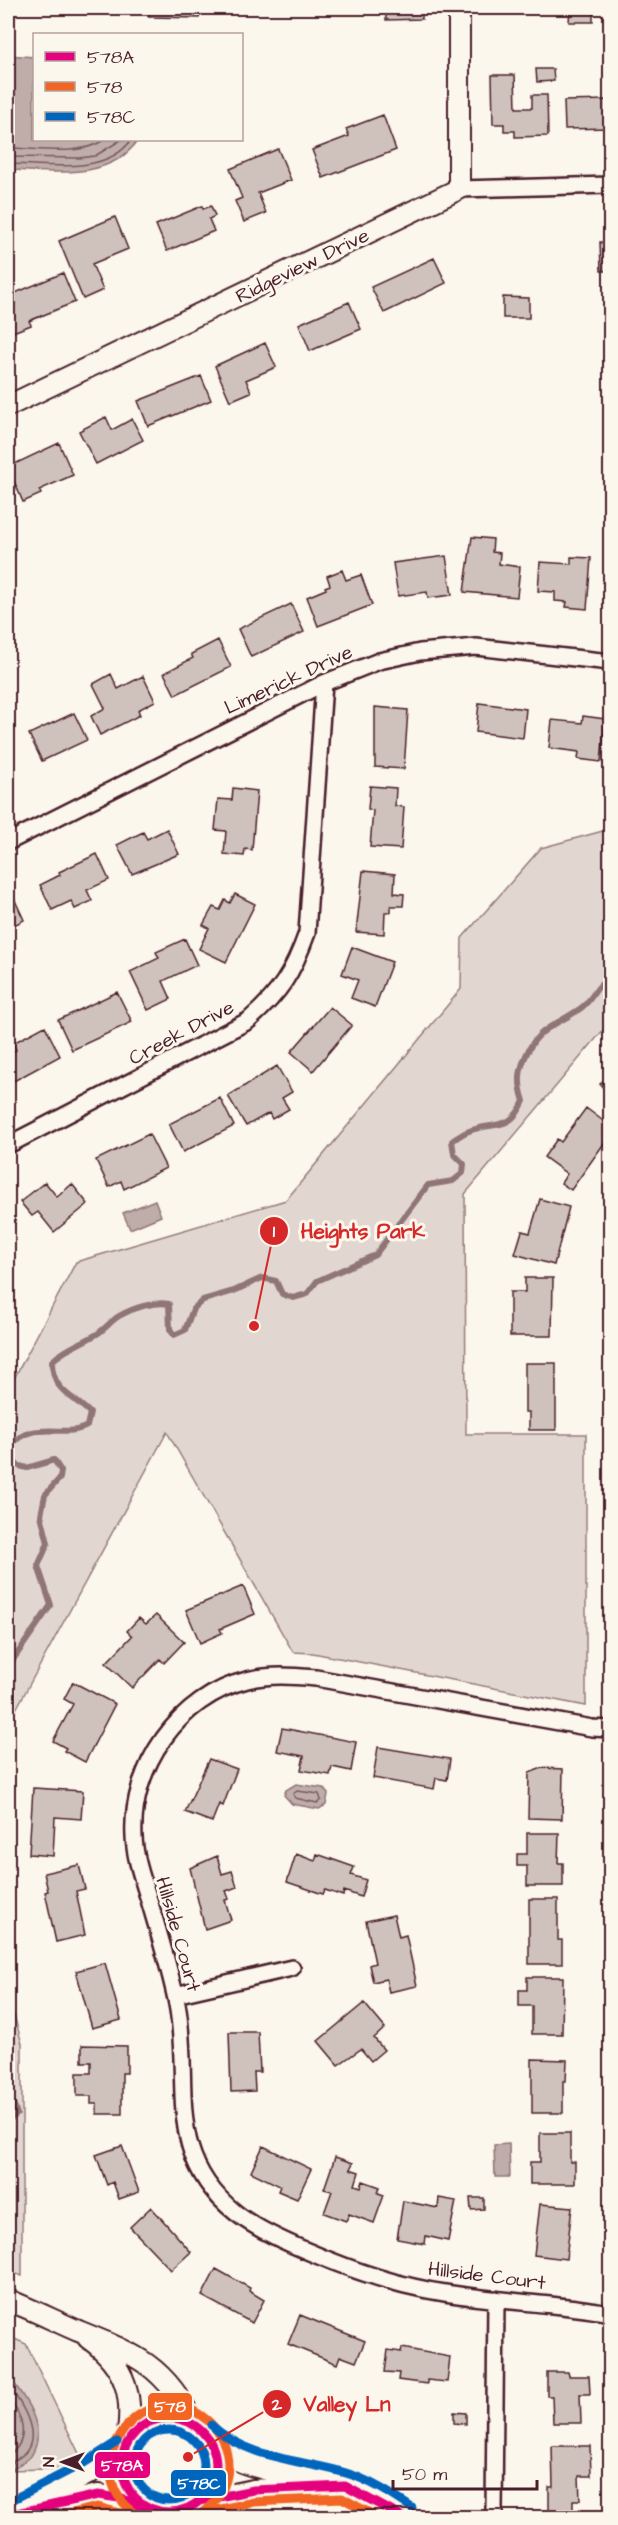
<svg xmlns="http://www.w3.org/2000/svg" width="618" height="2525" font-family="'Architects Daughter',sans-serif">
<rect width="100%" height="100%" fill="#fbf7ec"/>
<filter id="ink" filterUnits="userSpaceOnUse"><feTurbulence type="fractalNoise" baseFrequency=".0167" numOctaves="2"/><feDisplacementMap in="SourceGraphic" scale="12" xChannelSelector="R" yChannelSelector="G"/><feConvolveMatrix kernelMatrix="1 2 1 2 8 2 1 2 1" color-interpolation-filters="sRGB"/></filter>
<g filter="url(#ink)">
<path fill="#e2d7d0" stroke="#967b7e" stroke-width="1.5" d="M610 829V1022L465 1194 466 1434H586V1706L313 1653 293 1652 167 1432 8 1724V1390L76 1262 286 1200 461 989 462 938 541 848Z
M8 1993 22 2044V2276L8 2271Z
M8 2336 26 2344 86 2468 8 2470Z"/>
<path fill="#bfadaa" stroke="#907477" stroke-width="1.5" d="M8 55 34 57V140H138C110 182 51 171 8 170Z
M155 1200 161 1216 130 1229 123 1213Z
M296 1784 323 1788 328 1794 326 1805 319 1809 292 1804 284 1795 286 1790Z
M509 2144 510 2177H495L494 2145Z
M8 2375C24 2396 49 2429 31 2456 26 2462 14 2467 8 2472Z"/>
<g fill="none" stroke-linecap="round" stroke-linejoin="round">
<path stroke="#79585e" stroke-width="1.5" d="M8 148C39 148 77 157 104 140
M8 157 79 158 95 156 121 140
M8 164C44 164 107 176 131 140
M297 1791 319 1794 321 1800 317 1803 295 1798 293 1794Z
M8 2385C20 2401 43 2435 24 2454 19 2458 13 2461 8 2465
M8 2397C23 2417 31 2440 8 2456"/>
<path stroke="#907477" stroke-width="6" d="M8 1667 51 1605 38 1566 48 1543 41 1515 45 1495 60 1478 61 1471 54 1460 27 1468 16 1465 10 1447C31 1418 65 1439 87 1426L90 1413C71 1394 52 1391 52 1361 69 1346 79 1345 97 1334 105 1329 111 1321 119 1316 133 1308 154 1301 169 1304L170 1329 174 1335 185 1330 193 1309 203 1300 234 1291 262 1278 276 1281 282 1294 293 1298 307 1294 317 1281 375 1255 428 1185 453 1181 463 1173 464 1164 454 1154 452 1141C457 1138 463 1133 469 1131 496 1121 510 1132 524 1101 519 1086 518 1075 524 1060 537 1026 555 1027 581 1008 594 999 595 984 610 979
M8 2091 17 2114 8 2121"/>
</g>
<path fill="#cfc2bc" stroke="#4a1f2b" stroke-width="1.5" d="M113 8H140L139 11 113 10Z
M150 8H200L199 18 149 17Z
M386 8H422V19L386 20Z
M495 8H545V11L495 12Z
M570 8H610V9L593 8V22H569Z
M536 69H553L554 81 537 82Z
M492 75H515L516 108H532V95H547L548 136 515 137V131H504V124H493Z
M610 100V128L565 129 564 101Z
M383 115 396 150 323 178 312 150 349 136 346 129Z
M278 149 291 180 258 193 266 213 244 222 235 201 242 198 230 169Z
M202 206 203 209 211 206 215 216 209 219 214 231 167 251 156 225Z
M115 217 128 249 92 264 103 290 83 299 59 241Z
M600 242H610V271H601Z
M434 258 446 283 384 313 371 287Z
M63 273 75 302 29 321 31 325 13 332 8 320V296Z
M503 297 529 298V318H503Z
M349 302 361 329 310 351 299 324Z
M265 343 276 367 246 380 251 392 230 401 215 366Z
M201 376 211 400 148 426 138 401Z
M106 417 112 430 132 419 143 440 96 464 79 431Z
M59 443 73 475 39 490 41 494 23 502 8 467Z
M472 537 493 539 492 552 500 553 499 564 520 567 517 597 464 592Z
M446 556 452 595 428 598 427 592 398 596 393 563Z
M571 557 591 558 587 609 566 607 567 602 555 601V592L538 591 540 562 571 564Z
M342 570 346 580 361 575 372 605 318 626 307 597 326 589 325 587 330 585 327 576Z
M291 604 304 632 251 657 238 629Z
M218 640 231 667 175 695 164 673 193 658 191 654Z
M111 674 118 689 143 676 155 701 138 710 140 715 100 735 91 716 105 708 93 684Z
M479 703 526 709 523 738 476 732Z
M375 707 408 710 404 769 375 767Z
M74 713 87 740 42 761 29 734Z
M583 716 605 719 601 762 578 759 579 752 549 748 552 720 582 723Z
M370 786 396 788 395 806 404 807 401 849 370 847 373 810 368 809Z
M233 788 257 791 252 850 245 849 244 856 224 854 226 831 215 830 218 799 232 800Z
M167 829 179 854 132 874 117 845 143 832 147 839Z
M97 854 109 880 87 890 92 901 75 909 71 901 52 910 40 885 60 875 59 872Z
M363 871 395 874 394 893 404 894 403 906H391V912H385L384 934 356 932Z
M235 894 255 904 226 962 199 949 209 928 203 925 213 907 220 910 225 900 230 903Z
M13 896 24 920 8 928V898Z
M185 939 197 965 163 981 171 999 148 1010 130 972 159 958 156 952Z
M352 947 392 962 375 1007 351 998 358 980 342 974Z
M117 992 132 1022 72 1050 58 1020Z
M330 1007 352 1025 313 1071 291 1052Z
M45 1026 60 1056 10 1083 8 1055 16 1050 13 1043Z
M277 1066 292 1092 282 1098 289 1109 272 1119 269 1113 246 1126 228 1096Z
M610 1075V1096L600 1084Z
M220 1098 234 1126 183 1152 169 1124Z
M586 1108 610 1126V1135L571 1190 561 1183 567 1174 544 1157 557 1139 561 1142Z
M149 1134 166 1168 124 1189 121 1181 109 1187 96 1160Z
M45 1182 57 1197 72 1184 88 1204 54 1232 38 1212 32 1216 20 1202Z
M540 1199 569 1207 554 1265 515 1254 522 1231 530 1233Z
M525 1278H553L552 1336H510V1292H525Z
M525 1363H556V1430H529V1412H525Z
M243 1586 255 1614 220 1629 222 1633 200 1643 186 1610Z
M156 1615 184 1642 164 1663 160 1659 132 1688 106 1663 132 1636 127 1631 139 1618 146 1624Z
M73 1682 115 1704 85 1762 64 1751 66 1748 53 1741 73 1704 64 1699Z
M282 1728 356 1742 351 1771 332 1767 330 1775 301 1770 304 1756 277 1751Z
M378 1747 450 1759 447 1780 436 1778 434 1789 373 1778Z
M209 1759 237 1769 223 1806 219 1804 212 1822 185 1812Z
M542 1768 563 1769 562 1819 528 1818 529 1773Z
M33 1788 83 1791 81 1819 55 1817 53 1856 29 1854Z
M527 1833H559L558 1863H563V1886H527V1866H517V1854H527Z
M296 1854 315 1861 317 1854 354 1867 351 1875 366 1880 361 1897 344 1891 343 1896 325 1890 323 1894 287 1882Z
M217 1856 222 1874 232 1871 237 1887 226 1891 229 1899 225 1900 231 1920 205 1929 190 1868Z
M79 1865 85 1889 76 1891 85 1935 56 1942 45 1892 48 1891 44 1873Z
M529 1899H558V1940H562V1964H529Z
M394 1915 399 1937 406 1935 417 1986 389 1992 386 1979 373 1982 369 1965 375 1963 366 1921Z
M105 1963 121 2020 92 2028 76 1971Z
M527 1977H563L562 2034H532V2006H519V1990H527Z
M364 2003 385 2028 374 2038 384 2050 371 2061 361 2049 338 2065 318 2041Z
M229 2032H258L260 2072H254L255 2091 231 2092Z
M82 2045 127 2046V2073H122V2114H97V2104H91V2096H77V2073H91V2062H82Z
M532 2059 567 2060 566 2081H563V2113H532Z
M540 2133H570V2162H575V2184H530V2162H540Z
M122 2146 139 2192 119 2199 113 2182 107 2185 96 2155Z
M263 2146 311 2169 297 2199 278 2191 280 2186 251 2172Z
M335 2157 353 2163 350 2169 359 2172 355 2185 361 2187 363 2181 380 2187 378 2193 384 2195 374 2223 349 2214 346 2221 324 2213 332 2191 324 2189Z
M439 2198 456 2201 448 2241 426 2236 425 2244 397 2239 403 2201 438 2208Z
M470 2198H484V2209L471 2210Z
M540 2204 572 2207 566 2259 534 2255Z
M151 2207 191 2252 171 2270 130 2227Z
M216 2269 250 2288 249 2291 264 2300 252 2323 202 2296Z
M300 2315 365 2341 356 2362 340 2356 337 2364 288 2344Z
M402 2348 450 2357 447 2382 427 2380V2384L398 2380 399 2373 385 2372 388 2350 401 2352Z
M547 2372H568L569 2376H589L590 2394H580L581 2423H553L552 2396H547Z
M454 2412 466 2413V2424L454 2423Z
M552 2446H590L591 2476H579L580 2500H573V2515H549V2487H553Z"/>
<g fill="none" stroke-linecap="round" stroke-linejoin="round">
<g stroke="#4a1f2b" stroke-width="20">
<path id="minor" d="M459 189 610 185
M8 842 324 683 379 661 420 652 476 647 610 662
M8 1145 248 1021C280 993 293 973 307 933L324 683
M610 1729 592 1728 316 1678C293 1676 270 1674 247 1680 179 1697 130 1767 134 1837 135 1859 143 1880 149 1900 159 1934 170 1969 177 2004 192 2082 162 2154 236 2213 256 2229 283 2241 307 2251 351 2270 397 2286 445 2293 500 2302 556 2303 610 2313
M175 1995 292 1968
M492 2518 494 2512 496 2299"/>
</g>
<g stroke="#4a1f2b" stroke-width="24">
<path id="tertiary" d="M8 406 459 189V8
M8 2300C31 2309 53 2320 76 2330 133 2353 166 2365 194 2425
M88 2338C127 2366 135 2398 126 2443
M122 2465a47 47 0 1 1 94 0a47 47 0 1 1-94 0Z
M209 2440C240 2475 301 2472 343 2485 365 2492 386 2505 405 2518
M200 2501 253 2490 318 2486
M26 2506 90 2473 123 2452
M8 2515 98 2495 119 2498 143 2506"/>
</g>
<use href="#minor" stroke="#fbf7ec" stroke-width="15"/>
<use href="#tertiary" stroke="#fbf7ec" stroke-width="20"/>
<g stroke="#fbf7ec" stroke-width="14">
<path id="bus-1" d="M122 2465a47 47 0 1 1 94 0a47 47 0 1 1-94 0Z
M200 2501 253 2490 345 2486 404 2518
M8 2515 98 2495 119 2498 148 2508"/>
</g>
<g stroke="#fbf7ec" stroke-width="14">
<path id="bus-2" d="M202 2513 254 2502 342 2498 379 2518
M52 2518 98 2507 139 2518
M143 2518C65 2475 143 2366 207 2420 220 2431 228 2448 228 2465 228 2488 215 2507 195 2518"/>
</g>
<g stroke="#fbf7ec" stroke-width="14">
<path id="bus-3" d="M211 2425C250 2460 298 2459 346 2473 370 2480 391 2494 412 2508
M134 2465a35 35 0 1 1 70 0a35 35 0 1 1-70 0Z
M8 2502 84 2463 117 2442"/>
</g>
<use href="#bus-1" stroke="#e5007d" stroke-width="9"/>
<use href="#bus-2" stroke="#f26522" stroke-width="9"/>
<use href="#bus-3" stroke="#0065bd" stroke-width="9"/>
</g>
</g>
<g text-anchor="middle" stroke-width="6" stroke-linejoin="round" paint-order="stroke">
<g font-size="20" fill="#4a1f2b" stroke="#fbf7ec">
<text transform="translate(302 265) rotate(-26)" y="7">Ridgeview Drive</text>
<text transform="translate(288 679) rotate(-25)" y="7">Limerick Drive</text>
<text transform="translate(181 1032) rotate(-28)" y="7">Creek Drive</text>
<text transform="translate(179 1934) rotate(74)" y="7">Hillside Court</text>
<text transform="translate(487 2275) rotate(7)" y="7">Hillside Court</text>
</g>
</g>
<path fill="none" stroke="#d62828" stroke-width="2" d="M254 1326L274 1231M188 2457L277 2404"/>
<g fill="#d62828" stroke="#fbf7ec" stroke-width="2">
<circle cx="254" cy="1326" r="6"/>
<circle cx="188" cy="2457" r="6"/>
<circle cx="274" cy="1231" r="15"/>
<circle cx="277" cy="2404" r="15"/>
</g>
<g font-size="18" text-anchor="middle" font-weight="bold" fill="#fff">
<text x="274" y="1237">1</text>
<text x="277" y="2410">2</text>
</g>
<g font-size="21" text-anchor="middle" font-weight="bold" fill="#d62828" stroke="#fbf7ec" stroke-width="6" stroke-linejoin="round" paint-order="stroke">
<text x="363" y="1238">Heights Park</text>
<text x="347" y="2411">Valley Ln</text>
</g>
<g stroke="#fbf7ec" stroke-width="2">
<rect x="147" y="2392" width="46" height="29" rx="6" fill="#f26522"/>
<rect x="94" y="2451" width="57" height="28" rx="6" fill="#e5007d"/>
<rect x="170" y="2469" width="57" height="28" rx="6" fill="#0065bd"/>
</g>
<g font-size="16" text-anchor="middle" font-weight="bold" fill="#fff">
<text x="170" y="2412">578</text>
<text x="122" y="2471">578A</text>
<text x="199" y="2489">578C</text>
</g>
<rect width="618" height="2525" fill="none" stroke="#fbf7ec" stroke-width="30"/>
<rect x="15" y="15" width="588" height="2495" fill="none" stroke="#4a1f2b" stroke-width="2" filter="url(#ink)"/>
<rect x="33" y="33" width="210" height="108" fill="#fbf7ec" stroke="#b4a19f" stroke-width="1.5"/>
<rect x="45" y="52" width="30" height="9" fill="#e5007d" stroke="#b4a19f" stroke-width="1.5"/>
<text x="87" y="63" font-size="18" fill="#4a1f2b">578A</text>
<rect x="45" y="82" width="30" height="9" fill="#f26522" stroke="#b4a19f" stroke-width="1.5"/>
<text x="87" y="93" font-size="18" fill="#4a1f2b">578</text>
<rect x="45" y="112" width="30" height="9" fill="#0065bd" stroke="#b4a19f" stroke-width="1.5"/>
<text x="87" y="123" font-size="18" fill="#4a1f2b">578C</text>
<g transform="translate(63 2462) rotate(270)" stroke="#fbf7ec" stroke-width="4.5" paint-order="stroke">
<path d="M0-4.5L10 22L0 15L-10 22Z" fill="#4a1f2b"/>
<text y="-9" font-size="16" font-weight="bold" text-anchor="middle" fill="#4a1f2b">N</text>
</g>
<path d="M393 2480v9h144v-9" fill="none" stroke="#4a1f2b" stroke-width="3"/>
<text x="402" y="2480" font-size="18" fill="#4a1f2b" stroke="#fbf7ec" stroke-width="4.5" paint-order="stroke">50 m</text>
</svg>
